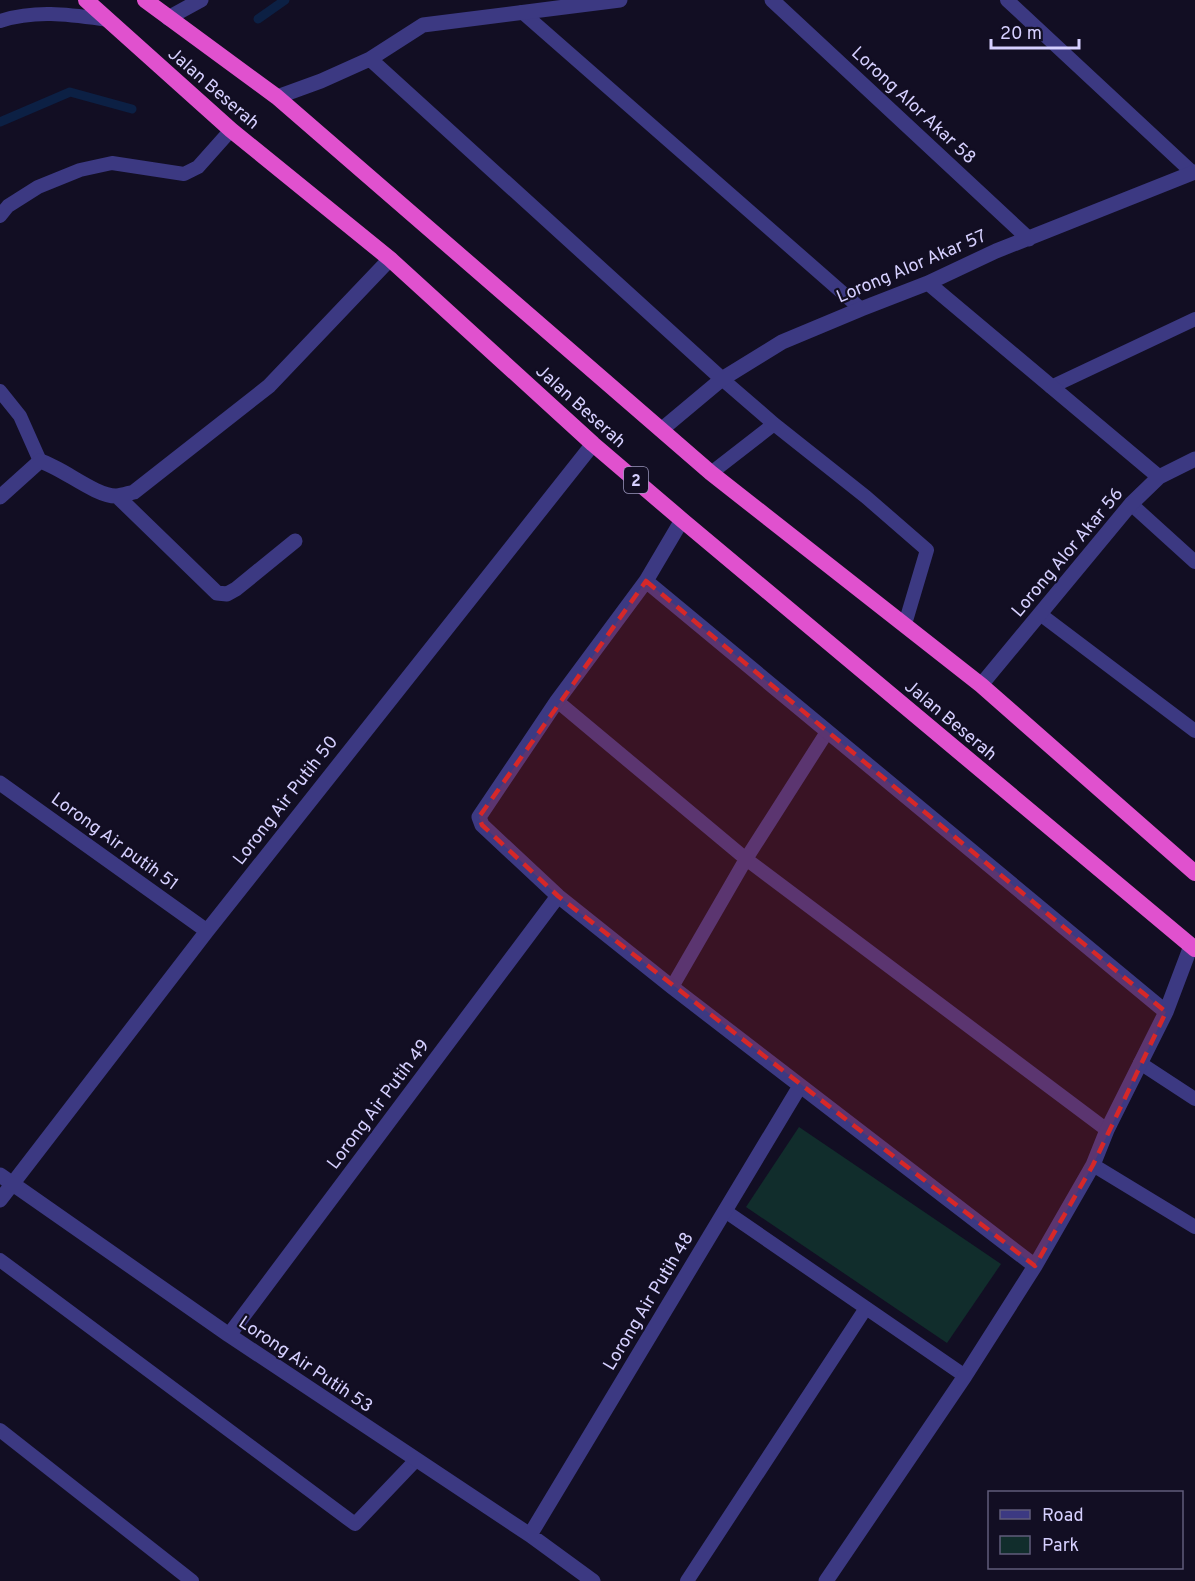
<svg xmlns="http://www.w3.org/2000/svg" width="1195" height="1581" font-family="Overpass,sans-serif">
<rect width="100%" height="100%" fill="#120e23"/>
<path fill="#112d2c" d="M799 1127 1001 1264 947 1343 746 1207Z"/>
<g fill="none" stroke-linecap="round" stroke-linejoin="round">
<path stroke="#0c2044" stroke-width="9" d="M258 19 285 0
M0 122 70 92 132 109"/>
<path stroke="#3c3982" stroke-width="14" d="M1007 0 1193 173
M522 12 861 309
M0 21C37 9 72 15 109 20
M0 216 8 206 38 187 80 170 112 163 184 174 198 167 231 130
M722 379 774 424
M1051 387 1195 319
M0 391 20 416 40 461
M711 473 774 424 866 497 927 550 905 624
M1131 504 1195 562
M1040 614 1195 731
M557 701 746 859 1107 1130
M672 987 746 859 827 732
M1140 1063 1195 1099
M1093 1165 1195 1227
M725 1211 965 1376
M0 1260 355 1524 416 1460
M0 1430 192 1581
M687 1581 866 1308"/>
<path stroke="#3c3982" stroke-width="15" d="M772 0 1029 239
M168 18 201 0
M370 59 722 379
M277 97 321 81 370 59 423 25 620 0
M928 283 1159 477
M661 430 722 379 782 342 861 309 928 283 996 251 1195 172
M117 496 217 593 227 594 236 589 295 541
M0 497 40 461C63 468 95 496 116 496 122 496 129 493 134 492L269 386 390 259
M682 520 646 581 557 701 479 817 482 825 558 896 672 987 1035 1266
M646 581 1166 1012
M981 685 1131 504 1159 477 1195 459
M0 783 207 931
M0 1175 229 1335 530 1535 593 1581
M0 1200 207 931 593 444
M229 1335 558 896
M530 1535 800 1086
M826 1581 965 1376 1035 1266 1093 1165 1107 1130 1166 1012 1191 946"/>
<path stroke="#e051ce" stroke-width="16" d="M86 0 231 130 390 259 593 444 682 520 1195 949
M145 0 277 97 711 473 981 685 1195 873"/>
</g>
<path fill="#d62828" fill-opacity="0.2" stroke="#d62828" stroke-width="4.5" stroke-dasharray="12 8" stroke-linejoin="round" d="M646 581 1166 1012 1093 1165 1035 1266 558 896 482 825 479 817Z"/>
<g text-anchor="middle" stroke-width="4.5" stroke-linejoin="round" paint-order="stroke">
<rect fill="#120e23" stroke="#9b96bd" stroke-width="1.5" x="624" y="467" width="24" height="26" rx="4.5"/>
<g font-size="16" font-weight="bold" fill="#d6d0ff">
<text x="636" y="486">2</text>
</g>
<g font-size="18" fill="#d6d0ff" stroke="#120e23">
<text transform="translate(214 88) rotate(41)" y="6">Jalan Beserah</text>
<text transform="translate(914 105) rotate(43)" y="6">Lorong Alor Akar 58</text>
<text transform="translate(911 266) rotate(-23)" y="6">Lorong Alor Akar 57</text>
<text transform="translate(581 406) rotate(42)" y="6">Jalan Beserah</text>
<text transform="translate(1067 552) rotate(-50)" y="6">Lorong Alor Akar 56</text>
<text transform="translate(951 720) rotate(40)" y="6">Jalan Beserah</text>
<text transform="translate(285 800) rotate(-52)" y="6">Lorong Air Putih 50</text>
<text transform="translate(115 841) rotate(36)" y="6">Lorong Air putih 51</text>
<text transform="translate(378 1104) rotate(-53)" y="6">Lorong Air Putih 49</text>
<text transform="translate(648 1301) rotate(-59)" y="6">Lorong Air Putih 48</text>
<text transform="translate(306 1364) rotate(34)" y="6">Lorong Air Putih 53</text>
</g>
</g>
<rect x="988" y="1491" width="195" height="78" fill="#120e23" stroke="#605c7b" stroke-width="1.5"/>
<rect x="1000" y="1510" width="30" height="9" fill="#3c3982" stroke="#605c7b" stroke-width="1.5"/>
<text x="1042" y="1521" font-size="18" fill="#d6d0ff">Road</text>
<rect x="1000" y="1536" width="30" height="18" fill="#112d2c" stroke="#605c7b" stroke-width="1.5"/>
<text x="1042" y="1551" font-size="18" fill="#d6d0ff">Park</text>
<path d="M991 39v9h88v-9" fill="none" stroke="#d6d0ff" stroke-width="3"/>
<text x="1000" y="39" font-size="18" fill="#d6d0ff" stroke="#120e23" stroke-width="4.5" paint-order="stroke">20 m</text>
</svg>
